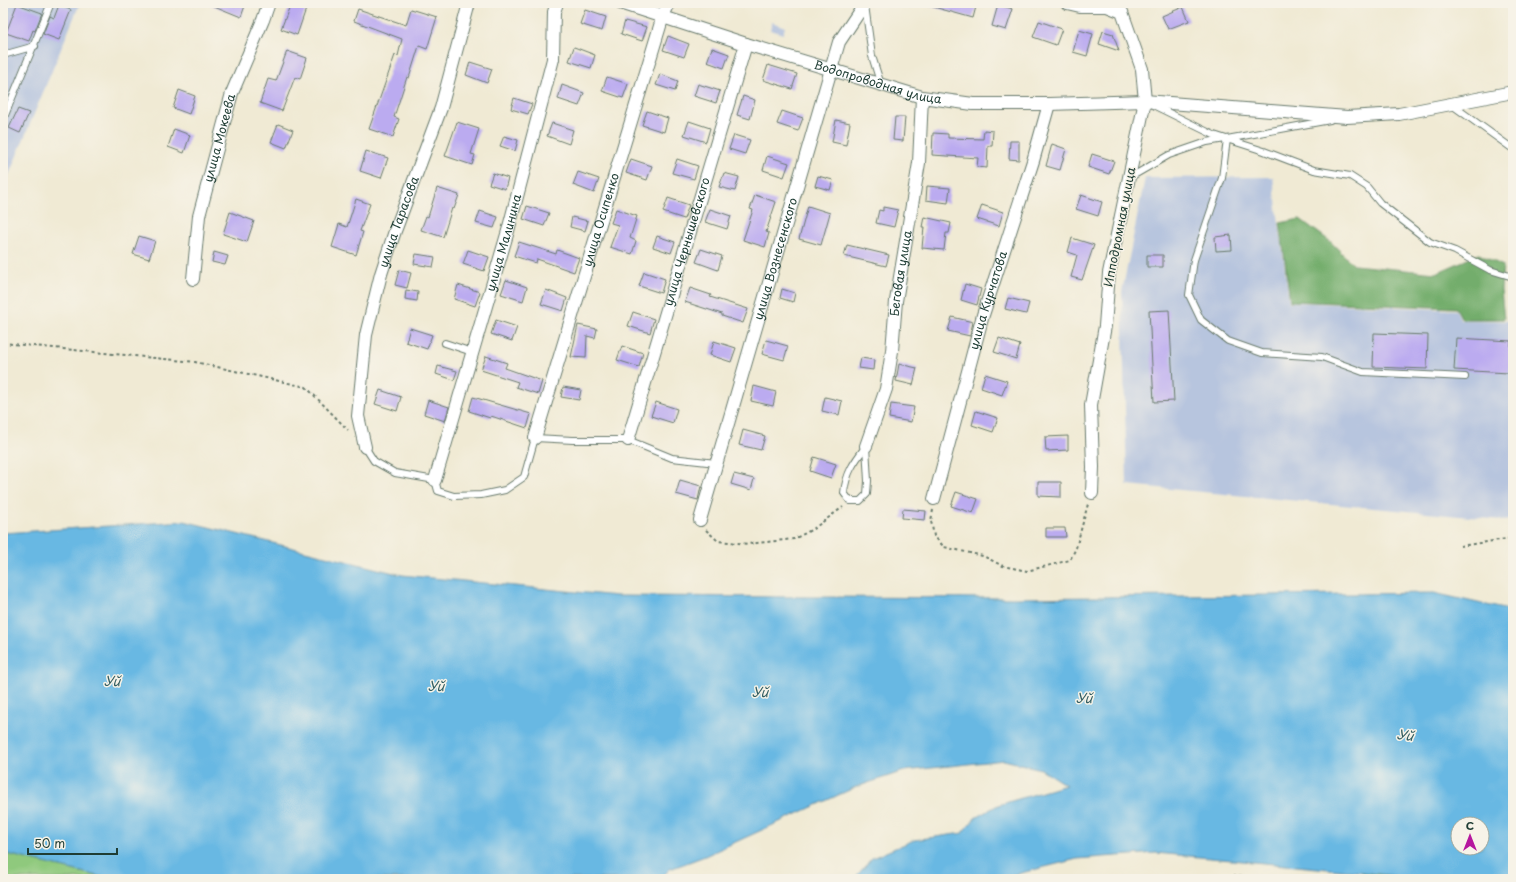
<svg xmlns="http://www.w3.org/2000/svg" width="1516" height="882" font-family="'Playpen Sans',sans-serif">
<rect width="100%" height="100%" fill="#f7f3e8"/>
<filter id="ink" filterUnits="userSpaceOnUse"><feTurbulence type="fractalNoise" baseFrequency=".025" numOctaves="2"/><feDisplacementMap in="SourceGraphic" scale="8" xChannelSelector="R" yChannelSelector="G"/><feConvolveMatrix kernelMatrix="1 2 1 2 8 2 1 2 1" color-interpolation-filters="sRGB"/></filter>
<filter id="wash" filterUnits="userSpaceOnUse"><feTurbulence type="fractalNoise" baseFrequency=".012" numOctaves="4" result="noise"/><feDisplacementMap in="SourceGraphic" scale="16" xChannelSelector="R" yChannelSelector="G"/><feGaussianBlur stdDeviation="0.9" result="paint"/><feColorMatrix in="noise" values="0 0 0 0 0 0 0 0 0 0 0 0 0 0 0 0 0 1.4 0 .05"/><feComposite in="paint" operator="in"/></filter>
<g filter="url(#wash)">
<rect width="100%" height="100%" fill="#f0ead4"/>
<path fill="#b7c5de" d="M3 3H80L3 189Z
M772 22 785 27 783 34 770 30Z
M1273 177 1289 302 1456 310 1461 320 1513 321V521L1127 485 1122 292 1145 178Z"/>
<path fill="#8fc97d" stroke="#578358" d="M3 853 110 879H3Z
M1361 872 1420 879H1366Z"/>
<path fill="#73ad6c" stroke="#497550" d="M1300 219 1331 242 1354 265 1436 273 1479 254 1503 266 1501 290 1504 319H1462L1456 308 1290 301 1280 223Z"/>
<path fill="#68b8e3" stroke="#447a8c" fill-rule="evenodd" d="M184 521 402 575 617 596 1015 598 1434 593 1513 611V879H1420L1361 872 1156 853 1077 859 997 879H854L872 858 914 840 963 833 975 818 998 805 1066 785 1041 769 1004 760 904 771 856 787 705 856 670 869 660 879H110L3 853V533ZM1458 824H1482V848H1458Z"/>
<g id="blocks">
<path fill="#bbabf0" d="M207 3H246L241 17Z
M291 3H308L297 35 281 29Z
M930 3H977L973 18 930 6Z
M17 4 42 13 35 31 33 30 29 41 6 33Z
M59 5 71 10 59 40 43 34 50 16 54 18Z
M998 5 1013 9 1006 30 992 26Z
M1183 7 1189 21 1168 29 1162 16Z
M358 9 406 25 411 9 437 17 427 49 419 46 409 78 407 77 394 117 399 119 393 137 369 129 395 55 398 56 402 39 354 21Z
M585 10 606 17 602 31 580 24Z
M625 21 647 27 642 41 621 34Z
M1039 21 1062 29 1056 45 1033 37Z
M1079 30 1093 34 1087 56 1073 52Z
M1103 31 1113 34 1119 51 1099 44Z
M668 36 689 44 684 57 663 50Z
M574 47 595 55 591 68 569 61Z
M712 48 729 54 724 68 707 62Z
M287 51 307 58 300 79 295 77 282 111 260 103 268 79 276 81Z
M470 62 492 69 487 83 466 75Z
M768 65 797 74 792 89 763 80Z
M660 74 678 81 675 91 656 85Z
M607 77 628 84 623 98 602 91Z
M698 84 720 91 716 103 694 96Z
M562 85 584 93 579 106 558 99Z
M179 90 195 96 189 114 173 108Z
M743 96 755 100 750 119 737 115Z
M514 98 532 104 528 114 511 109Z
M18 109 29 113 20 133 9 128Z
M647 111 668 118 664 132 642 125Z
M782 111 803 118 798 131 777 124Z
M895 117H905L903 141 893 140Z
M836 120 850 123 846 145 832 142Z
M689 121 710 128 706 142 684 135Z
M457 122 479 129 471 154 475 155 472 165 445 156Z
M552 123 573 130 569 144 547 136Z
M278 124 293 130 286 148 271 142Z
M174 129 190 135 184 153 168 147Z
M984 130 993 131 992 146H988L987 168 977 167 978 158 932 155 933 133 948 134V138L983 139Z
M734 135 750 140 745 154 729 149Z
M504 136 518 140 515 151 500 146Z
M1010 141H1019V160L1009 159Z
M1052 144 1066 149 1060 170 1046 166Z
M366 151 388 158 381 178 360 171Z
M1092 154 1114 161 1109 174 1088 167Z
M767 156 789 163 784 177 763 170Z
M631 159 652 166 647 180 626 173Z
M677 159 698 166 694 179 672 173Z
M578 172 599 179 594 193 573 185Z
M493 173 508 178 505 189 489 184Z
M724 173 739 177 735 191 719 187Z
M818 176 833 180 830 190 815 186Z
M927 186 950 188 948 203 926 200Z
M437 188 459 195 454 209 452 208 443 237 421 230 426 216 428 217Z
M755 195 776 202 766 232 769 233 765 247 743 240 753 210 750 209Z
M1081 195 1102 202 1098 216 1076 209Z
M668 198 689 205 684 219 663 212Z
M356 199 370 204 360 231 363 232 356 255 332 247 339 224 347 227Z
M982 205 1003 212 999 226 977 219Z
M527 206 549 213 544 226 523 219Z
M808 206 830 213 821 245 799 239Z
M883 207 898 210 894 227 876 223 879 210 883 211Z
M616 209 637 216 630 238 636 241 632 254 610 247 618 225 611 223Z
M710 209 731 216 727 229 705 222Z
M480 211 498 217 494 228 476 223Z
M230 212 254 221 247 242 223 234Z
M572 217 588 221 585 231 570 227Z
M924 217 951 223 949 233H946L944 250 922 248 924 227H922Z
M1231 235 1232 250 1216 251 1215 237Z
M139 236 155 241 149 259 133 254Z
M657 236 675 242 671 253 653 247Z
M1072 238 1094 245 1082 280 1071 277 1077 255 1068 252Z
M519 242 556 254 557 250 579 258 574 272 537 259 536 263 514 256Z
M847 245 889 255 886 266 844 256Z
M701 249 722 256 718 270 696 262Z
M468 250 489 257 484 271 463 264Z
M214 252 228 256 225 265 212 262Z
M416 254 435 257 433 267 414 264Z
M1147 255H1163V267H1147Z
M399 270 411 273 407 288 395 285Z
M644 272 665 279 661 293 639 286Z
M506 280 527 287 523 301 501 294Z
M965 284 981 289 977 305 961 300Z
M458 285 480 292 475 306 454 299Z
M690 288 711 295 710 297 748 309 743 323 722 316V314L685 302Z
M782 289 795 293 793 302 780 298Z
M406 290 418 292 417 301 405 299Z
M546 290 567 298 563 311 541 304Z
M1008 298 1029 303 1026 314 1005 309Z
M1169 310 1174 401 1154 402 1149 311Z
M633 312 654 319 650 333 628 326Z
M952 317 973 322 970 336 948 331Z
M496 320 517 327 512 341 491 334Z
M578 325 597 329 595 338 587 336 586 358 571 357Z
M410 328 432 335 427 349 406 342Z
M1374 333 1428 335 1427 369 1373 367Z
M999 338 1020 345 1016 359 994 352Z
M1456 338 1511 341 1509 373 1454 370Z
M766 340 788 346 784 360 762 354Z
M714 341 736 348 731 362 710 355Z
M622 346 643 353 639 367 617 360Z
M486 356 507 363 505 368 542 381 538 394 516 387 518 382 481 370Z
M861 358 874 360 873 370 859 368Z
M899 364 917 368 913 385 896 381Z
M438 366 457 371 454 380 436 374Z
M985 374 1007 381 1002 395 981 388Z
M754 386 776 392 773 406 751 401Z
M563 387 581 390 579 400 561 397Z
M380 390 401 397 397 411 375 404Z
M473 397 531 414 527 428 491 416 490 418 469 411Z
M825 397 842 401 839 415 822 411Z
M428 400 449 407 445 421 424 414Z
M656 402 677 409 673 423 651 416Z
M891 404 914 407 911 422 889 418Z
M976 411 998 418 993 432 972 425Z
M743 430 765 436 761 450 739 445Z
M1068 436V450L1046 451 1045 437Z
M814 457 836 464 831 478 810 471Z
M734 474 754 479 751 490 731 484Z
M680 480 701 486 698 500 676 494Z
M1038 482H1061V497L1038 496Z
M956 492 978 499 973 513 951 506Z
M903 509 926 511 925 520 902 518Z
M1046 528H1065L1066 537H1046Z"/>
</g>
</g>
<g filter="url(#ink)">
<use href="#blocks" fill-opacity="0" stroke="#687a6c" stroke-width="1"/>
<g fill="none" stroke-linecap="round" stroke-linejoin="round">
<g stroke="#687a6c" stroke-width="8">
<path id="lane" d="M865 5 872 56 881 85
M3 55 35 46
M1153 105 1214 135 1264 151 1314 170 1350 176 1367 187 1380 203 1430 242 1455 251 1490 270 1513 277
M1452 105 1513 149
M3 120 51 3
M1330 120 1227 139 1222 178 1194 260 1189 295 1201 320 1228 341 1262 353 1322 357 1363 372 1465 377
M1129 178 1169 155 1207 142 1225 139
M445 343 472 352
M866 446 868 481 867 494 860 501H850L844 493C846 473 854 462 866 446Z
M365 447 374 461 395 473 435 480 438 491 454 496 481 495 505 490 524 477 535 438 573 440H628L672 458 716 463"/>
</g>
<g stroke="#687a6c" stroke-width="14">
<g id="street">
<path id="s1" d="M620 3 746 44 922 97 973 104H1049L1145 101 1347 117 1399 114 1513 92"/>
<path d="M1067 3 1080 6H1107L1122 12 1142 69 1145 101 1109 273 1105 326 1091 405 1093 467 1092 493"/>
<path id="s2" d="M193 279 199 216 232 93 263 20 269 3"/>
<path id="s3" d="M535 438 663 16 669 3"/>
<path id="s4" d="M628 440 746 44"/>
<path id="s5" d="M866 446 886 389 892 351 896 301 919 163 922 97"/>
<path id="s6" d="M365 447 358 416 366 335 381 274 395 231 441 108 469 3"/>
<path id="s7" d="M435 480 508 231 553 59 554 12 557 3"/>
<path id="s8" d="M934 499 983 315 1033 161 1049 104"/>
<path id="s9" d="M700 520 839 42 865 3"/>
</g>
</g>
<path stroke="#687a6c" stroke-width="2" stroke-dasharray="3 3" stroke-linecap="butt" d="M3 343 195 362 306 387 348 430
M933 510 931 521 934 536 944 547 983 556 1003 566 1027 571 1070 560 1076 548 1088 504
M706 530 718 541 748 544 794 539 813 529 843 507
M1460 546 1513 538
M1179 879 1207 875 1283 879"/>
<use href="#lane" stroke="#fff" stroke-width="6"/>
<use href="#street" stroke="#fff" stroke-width="12"/>
</g>
</g>
<g text-anchor="middle" stroke-width="3" stroke-linejoin="round" paint-order="stroke">
<g font-size="12" fill="#1f3d34" stroke="#f7f3e8">
<text dy="4" stroke="none"><textPath href="#s1" startOffset="270">Водопроводная улица</textPath></text>
<text dy="4" stroke="none"><textPath href="#s2" startOffset="144">улица Мокеева</textPath></text>
<text dy="4" stroke="none"><textPath href="#s3" startOffset="228">улица Осипенко</textPath></text>
<text dy="4" stroke="none"><textPath href="#s6" startOffset="231">улица Тарасова</textPath></text>
<text transform="translate(1120 227) rotate(-79)" y="4">Ипподромная улица</text>
<text dy="4" stroke="none"><textPath href="#s4" startOffset="207">улица Чернышевского</textPath></text>
<text dy="4" stroke="none"><textPath href="#s7" startOffset="247">улица Малинина</textPath></text>
<text dy="4" stroke="none"><textPath href="#s9" startOffset="272">улица Вознесенского</textPath></text>
<text dy="4" stroke="none"><textPath href="#s5" startOffset="177">Беговая улица</textPath></text>
<text dy="4" stroke="none"><textPath href="#s8" startOffset="206">улица Курчатова</textPath></text>
</g>
<g font-size="13" font-style="italic" fill="#315c60" stroke="#f7f3e8">
<text transform="translate(112 681) rotate(1)" y="5">Уй</text>
<text transform="translate(436 686) rotate(1)" y="5">Уй</text>
<text transform="translate(760 692) rotate(1)" y="5">Уй</text>
<text transform="translate(1084 698) rotate(1)" y="5">Уй</text>
<text transform="translate(1405 735) rotate(8)" y="5">Уй</text>
</g>
</g>
<rect width="1516" height="882" fill="none" stroke="#f7f3e8" stroke-width="16"/>
<g transform="translate(1470 836)"><circle r="19" fill="#f7f3e8" stroke="#a1aaa0"/>
<path d="M0-3L7 15L0 10L-7 15Z" fill="#b5179e"/>
<text y="-6" font-size="11" font-weight="bold" text-anchor="middle" fill="#1f3d34">С</text>
</g>
<path d="M28 848v6h89v-6" fill="none" stroke="#1f3d34" stroke-width="2"/>
<text x="34" y="848" font-size="12" fill="#1f3d34" stroke="#f7f3e8" stroke-width="3" paint-order="stroke">50 m</text>
</svg>
